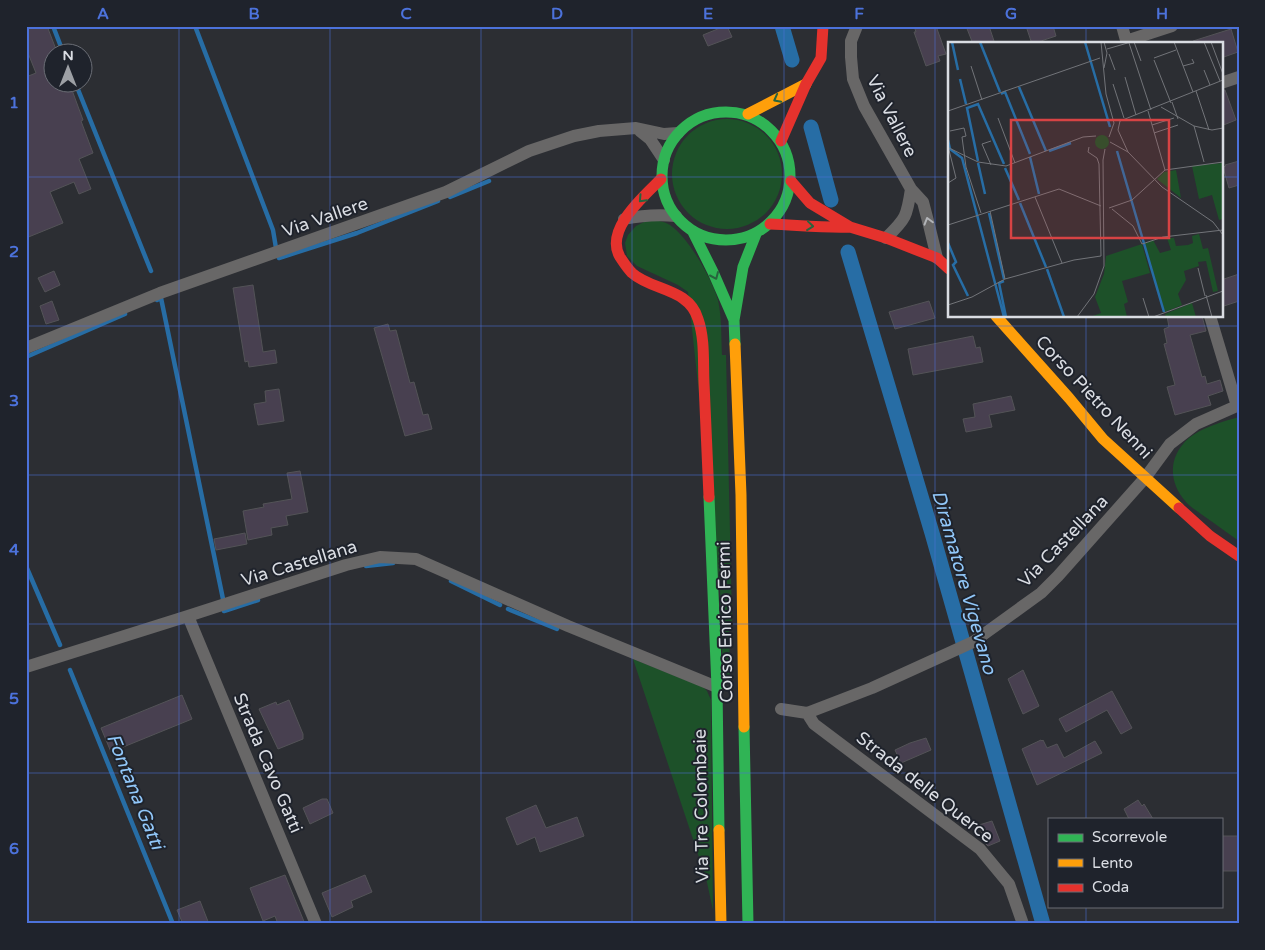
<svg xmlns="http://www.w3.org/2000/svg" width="1265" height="950" font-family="'Varela Round',sans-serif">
<rect width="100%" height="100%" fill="#2c2e33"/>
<path fill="#1d5129" d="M672 174a55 55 0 1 1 110 0a55 55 0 1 1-110 0Z
M648 220C655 220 664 221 670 225 689 238 712 279 718 300 722 318 721 337 722 355H726L732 622 729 623 730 679 723 677 720 588 688 292 678 285 637 266 627 256 625 243 628 235 636 226Z
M1239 417V541C1226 532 1214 523 1201 514 1196 510 1190 507 1186 502 1168 482 1168 456 1189 438 1201 428 1224 421 1239 417Z
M633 659 703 687 707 691 711 700 713 910 706 878Z"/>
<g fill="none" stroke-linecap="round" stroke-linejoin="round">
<path stroke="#276da5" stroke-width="4.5" d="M53 26 63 52
M195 26 273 230 276 248
M75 82 151 271
M450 197 489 181
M279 258 357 233 438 201
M157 300 161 298 223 599
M26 357 125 314
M26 566 60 645
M366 566 393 563
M451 581 500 605
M508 609 557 629
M224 611 258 600
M70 670 173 924"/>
<path stroke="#276da5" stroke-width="15" d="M782 26 792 60
M811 127 831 200
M848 252 932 533 1043 924"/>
</g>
<path fill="#484050" stroke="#535357" d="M26 26H47L57 52H52V82H69L83 120 81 121 93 153 79 159 91 189 79 194 74 182 50 192 63 223 26 238V77L36 73 26 48Z
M725 26H727L732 37 708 46 703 35Z
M914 26H936L946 54 938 56 940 61 926 66 914 32H916Z
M966 26H989L995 44H973Z
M1026 26H1053L1056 36 1032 44Z
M1231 29 1238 52 1221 58V44H1193V41Z
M1225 90 1236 120 1221 126V91Z
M1239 161V185L1229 188 1223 167 1226 166 1225 165Z
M54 271 60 285 45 292 38 278Z
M1239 274V301L1221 307V280Z
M253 285 263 352 275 350 277 363 249 367 248 361 245 362 233 288Z
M52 301 59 320 46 324 40 306Z
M929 301 935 318 895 329 889 312Z
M1167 316H1202L1206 331 1190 335 1202 377 1205 376 1207 384 1220 380 1223 391 1208 396 1211 405 1175 415 1167 387 1175 385 1164 344 1167 343 1164 329 1169 327Z
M388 324 390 331 396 330 410 383 414 382 423 415 428 414 432 429 405 436 374 328Z
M973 336 976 348 980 347 983 362 913 375 908 349Z
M279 389 284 421 258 425 254 404 266 402 265 391Z
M1011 396 1015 410 989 415 992 427 966 432 963 419 975 417 973 404Z
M300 471 308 512 286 516 288 525 271 528 272 535 248 540 243 511 264 507 263 504 292 499 287 473Z
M245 533 247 544 216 550 214 539Z
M1023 670 1039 706 1023 714 1008 679Z
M1112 691 1132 728 1121 734 1107 710 1066 732 1059 719Z
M182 695 192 719 111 752 101 728Z
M289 700 303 734V739L278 749 259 709 276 702 277 705Z
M926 738 931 750 901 763 895 750 910 743Z
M1041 740 1042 741 1043 740 1047 748 1057 744 1064 758 1095 741 1102 753 1037 785 1022 749Z
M322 799H327L333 813 310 824 303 808Z
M1138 800 1142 806 1144 804 1153 819H1129L1124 809Z
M536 805 546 828 577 817 584 836 540 852 535 837 517 845 506 818Z
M992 821 1000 841 988 846 985 843 979 825Z
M1221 836H1238V871H1221Z
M285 875 305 924H278L275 916 263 921 250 888Z
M365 875 372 892 351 901 353 907 332 917 322 893Z
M200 901 209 924H183L177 910Z"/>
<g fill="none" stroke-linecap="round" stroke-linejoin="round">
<path stroke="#686767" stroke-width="12" d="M857 26 851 41V57L853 79 864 106 911 189 923 202 929 225 937 258
M1122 26 1127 44
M1126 41 1172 26
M1221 83 1239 77
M640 131 650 139 664 160
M624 219C643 215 657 214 676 216
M886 238C906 219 907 216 911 189
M1210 316 1237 406
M26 348 160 293 446 192 529 151 574 136 599 131 636 128 664 134 678 133
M188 616 316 924
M26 667 188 616 346 565 380 557 416 559 568 626 717 687
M781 709 807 713 872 688 973 642 1041 593 1058 576 1145 478 1170 444 1196 424 1239 405
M807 713 814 724 980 849 1009 884 1023 924"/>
<path stroke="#30b455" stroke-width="11" d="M662 176a64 64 0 1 1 128 0a64 64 0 1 1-128 0Z
M693 232 713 272 734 320
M735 344 734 320 743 267 756 234
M709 497 717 687 719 830
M744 727 748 924"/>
<path stroke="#ff9f0a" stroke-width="11" d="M748 114 806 84
M996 316 1069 398 1103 439 1179 508
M735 344 741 495 744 727
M719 830 721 924"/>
<path stroke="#e5322d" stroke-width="11" d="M781 141 806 84 821 58 823 26
M661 179C644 196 604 230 620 257 624 263 627 268 632 273 652 291 689 288 698 319 705 339 703 362 704 383 706 421 707 459 709 497
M791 181 810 203 850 227 886 238 937 258 949 269
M770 224C797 225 823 228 850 227
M1179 508 1210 536 1239 556"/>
</g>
<defs><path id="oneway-chevron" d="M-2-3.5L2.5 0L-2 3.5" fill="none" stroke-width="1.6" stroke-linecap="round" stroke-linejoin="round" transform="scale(1.25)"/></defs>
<g stroke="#27643e">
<use href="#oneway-chevron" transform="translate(777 99) rotate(152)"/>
<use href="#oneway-chevron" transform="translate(642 199) rotate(133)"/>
<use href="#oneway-chevron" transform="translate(810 226) rotate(6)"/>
<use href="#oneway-chevron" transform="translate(715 276) rotate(66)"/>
</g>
<use stroke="#b2b4b8" href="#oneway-chevron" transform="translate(928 221) rotate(-106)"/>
<path fill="none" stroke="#4c72db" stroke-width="1" stroke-opacity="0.55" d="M179 26V924M330 26V924M481 26V924M632 26V924M784 26V924M935 26V924M1086 26V44M26 177H949M1221 177H1239M1086 316V819M26 326H1239M26 475H1239M26 624H1239M26 773H1239M1086 906V924"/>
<g text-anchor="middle" stroke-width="4" stroke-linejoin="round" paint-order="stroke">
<g font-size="18" fill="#dadde3" stroke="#1f232c">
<text transform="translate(892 116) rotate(63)" y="6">Via Vallere</text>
<text transform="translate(325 217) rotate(-19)" y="6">Via Vallere</text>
<text transform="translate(1094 397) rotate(47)" y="6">Corso Pietro Nenni</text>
<text transform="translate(1063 541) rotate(-46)" y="6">Via Castellana</text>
<text transform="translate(299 563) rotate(-17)" y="6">Via Castellana</text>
<text transform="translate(725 622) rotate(-91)" y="6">Corso Enrico Fermi</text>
<text transform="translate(268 763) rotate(67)" y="6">Strada Cavo Gatti</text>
<text transform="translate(925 787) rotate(38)" y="6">Strada delle Querce</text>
<text transform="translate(701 806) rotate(-91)" y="6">Via Tre Colombaie</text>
</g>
<g font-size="19" font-style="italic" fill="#91c7f9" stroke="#1f232c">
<text transform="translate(965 582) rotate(74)" y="7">Diramatore Vigevano</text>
<text transform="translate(136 791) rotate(68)" y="7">Fontana Gatti</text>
</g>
</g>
<g transform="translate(948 42)">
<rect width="275" height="275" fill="#2c2e33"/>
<path d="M147 100a7 7 0 1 1 14 0a7 7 0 1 1-14 0ZM275 121V177L271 178 264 153 251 157 244 124ZM228 128 233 156 209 137 216 130ZM251 192 255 207 260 206 270 249 265 250 258 219 250 220 251 224 236 229 238 238 230 252 234 263 217 270 197 201 205 198 212 211 223 208 219 196H226L228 204 240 203 245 201 244 194ZM194 202 202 231 174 239 180 260 176 262 179 275H142L153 271 147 255 156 232 158 214ZM244 261 248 275H218L217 272Z" fill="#1d5129"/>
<path fill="none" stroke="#276da5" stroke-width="2.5" d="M4 0 10 28M32 0 52 50M137 0 162 85M12 37 18 62M71 45 98 109M53 52 57 50 82 112M0 98 2 107 14 116 56 275M101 109 123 101M169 109 216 270M82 115 91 152M30 119 19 66 30 62 56 122M30 121 37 152M57 126 71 158M72 161 98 225M41 171 56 237M0 201 8 220 5 223 20 254M99 227 116 275M56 239 51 241 58 275"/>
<path fill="none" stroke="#727479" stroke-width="1" d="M153 0 158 52 166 81 161 95M186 0 193 19M226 0 245 50M256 0 272 39M263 0 275 32M181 1 203 68M159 7 183 0M161 12 167 28M206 16 228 8M206 18 223 61M23 24 34 58M235 24 246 21 244 17M156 26 159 11 156 0M256 28 262 43M177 35 188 73M165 42 176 76M248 49 261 88M224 60 230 77M213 65 246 84 264 88 275 86M0 69 152 16M200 69 217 128M50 76 67 121M204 83 226 76M246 84 256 120M2 89 16 86 18 94 14 95 18 125 33 171M206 91 230 83M162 100 180 110 214 145 265 180 275 193M0 104 8 136 0 141M1 106 30 120 58 124 135 95 148 94M180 110 170 88 172 79 275 38M43 123 34 102 43 99M87 155 114 221M161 166 184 158 217 128 275 120M164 167 185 184 194 202 215 195 275 188M42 169 57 237M0 183 111 147 153 164M250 226 257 254M258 253 264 275M195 256 201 275M0 263 24 255 57 237 126 218 153 214 151 122 149 116 140 110 141 105M129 275 146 252 156 224 155 118 157 107M205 275 275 249"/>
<path fill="#d74344" fill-opacity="0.15" stroke="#d74344" stroke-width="2.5" d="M63 78H221V196H63Z"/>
<rect width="275" height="275" fill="none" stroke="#dadde3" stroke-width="2.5"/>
</g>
<rect width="1265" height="950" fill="none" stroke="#1f232c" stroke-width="55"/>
<rect x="1048" y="818" width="175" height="90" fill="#1f232c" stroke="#6a6d75"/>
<rect x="1058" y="834" width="25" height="8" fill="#30b455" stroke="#6a6d75"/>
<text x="1092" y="842" font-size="15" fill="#dadde3">Scorrevole</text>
<rect x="1058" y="859" width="25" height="8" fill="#ff9f0a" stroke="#6a6d75"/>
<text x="1092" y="868" font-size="15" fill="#dadde3">Lento</text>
<rect x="1058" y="884" width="25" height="8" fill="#e5322d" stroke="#6a6d75"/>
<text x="1092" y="892" font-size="15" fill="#dadde3">Coda</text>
<g transform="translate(68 68)"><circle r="24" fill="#1f232c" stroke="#6a6d75"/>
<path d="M0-4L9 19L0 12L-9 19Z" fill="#9da0a5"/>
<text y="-8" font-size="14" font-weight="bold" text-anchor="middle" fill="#dadde3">N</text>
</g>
<rect x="28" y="28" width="1210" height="894" fill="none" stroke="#4c72db" stroke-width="2"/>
<g font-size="16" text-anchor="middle" font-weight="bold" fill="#4c72db">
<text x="103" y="19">A</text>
<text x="254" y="19">B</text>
<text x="406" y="19">C</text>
<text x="557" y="19">D</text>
<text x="708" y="19">E</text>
<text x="859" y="19">F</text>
<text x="1011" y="19">G</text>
<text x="1162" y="19">H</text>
<text x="14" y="108">1</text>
<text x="14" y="257">2</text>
<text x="14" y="406">3</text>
<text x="14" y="555">4</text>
<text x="14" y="704">5</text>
<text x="14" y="854">6</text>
</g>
</svg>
